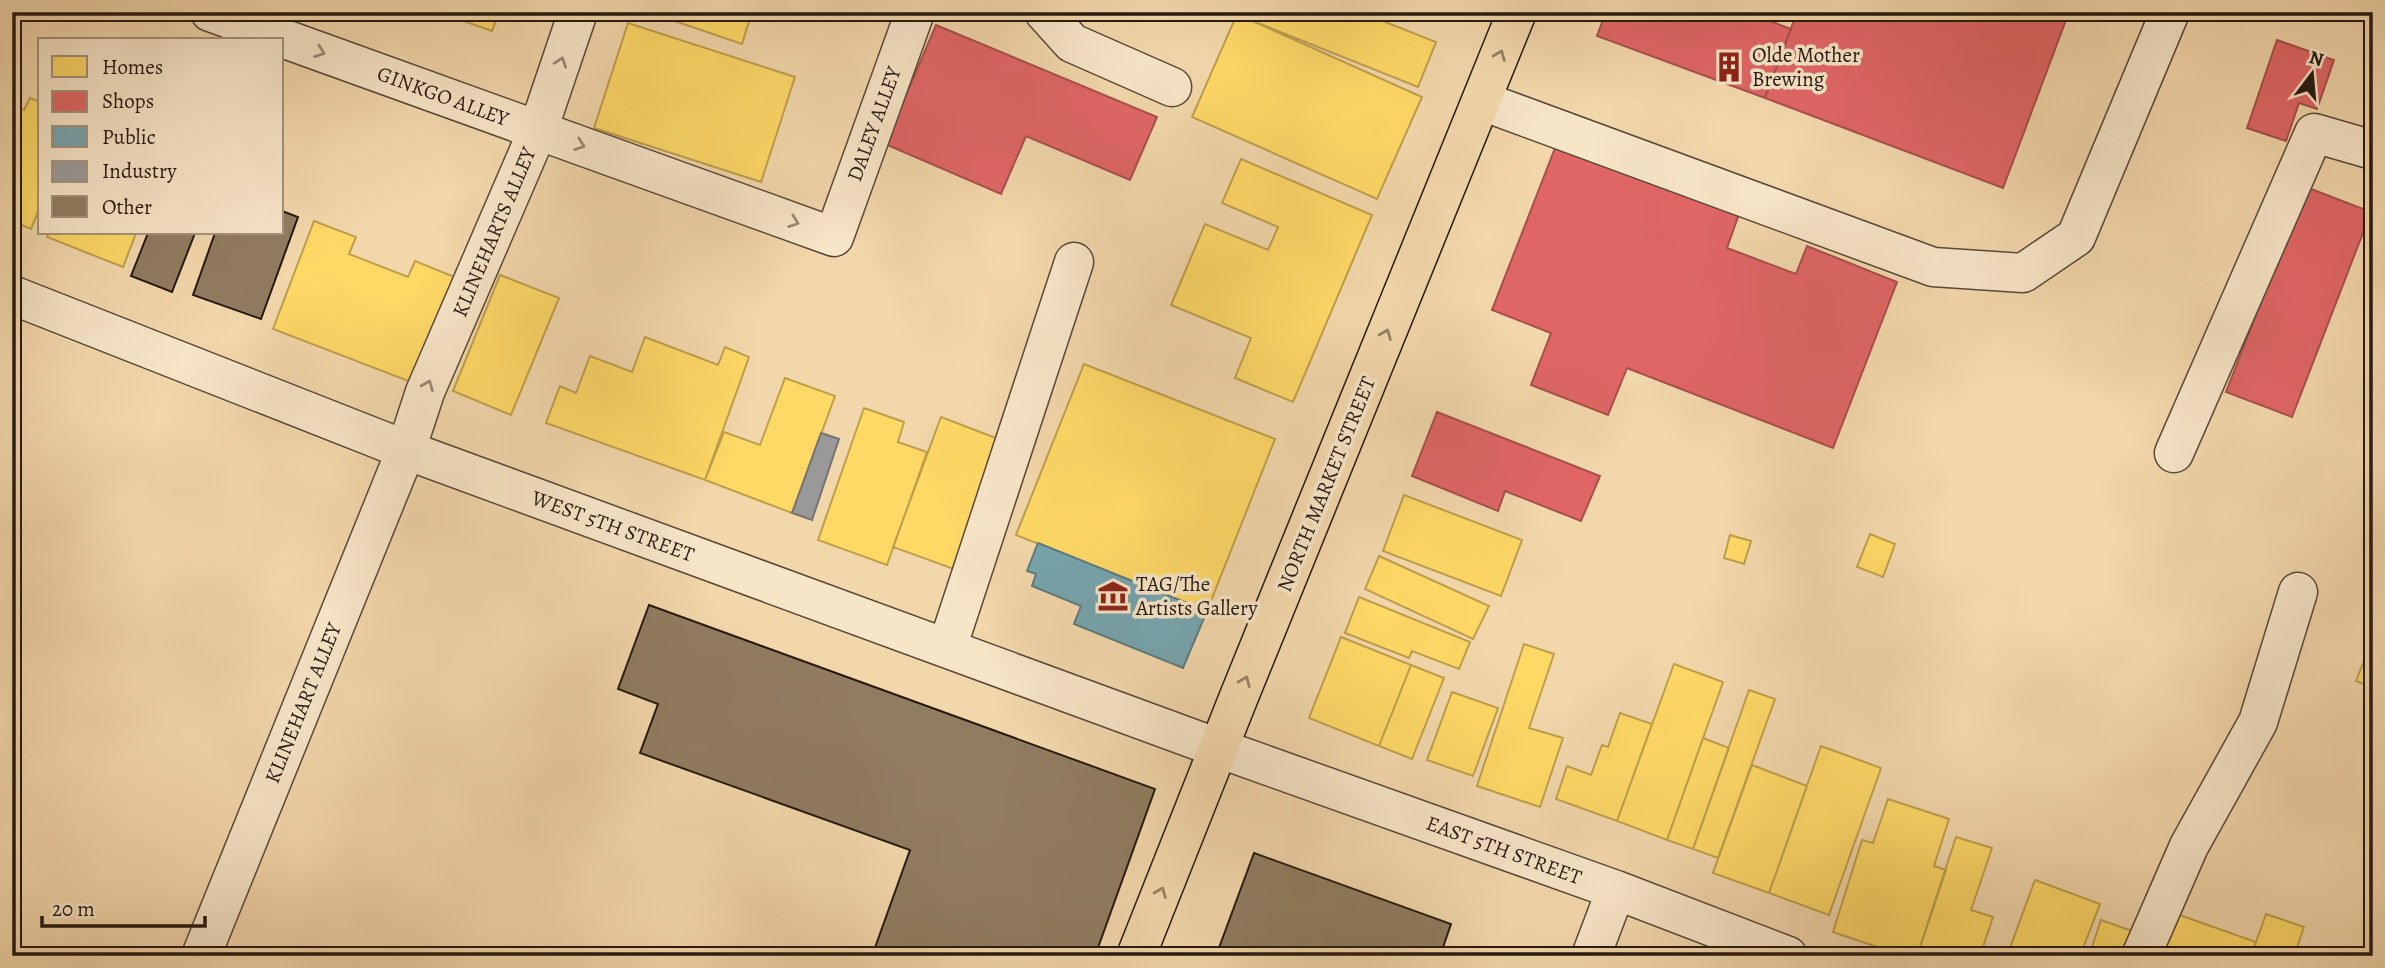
<svg xmlns="http://www.w3.org/2000/svg" width="2385" height="968" font-family="Alegreya,serif">
<rect width="100%" height="100%" fill="#f2d7ab"/>
<filter id="stains"><feTurbulence type="fractalNoise" baseFrequency=".00286" numOctaves="4"/><feColorMatrix values="0 0 0 0 .2 0 0 0 0 .09 0 0 0 0 .02 0 0 0 .5 -.17"/></filter>
<radialGradient id="worn" r=".72"><stop offset=".6" stop-color="#630" stop-opacity="0"/><stop offset="1" stop-color="#630" stop-opacity=".3"/></radialGradient>
<path fill="#ffd966" stroke="#be9f4c" stroke-width="2" d="M438 12H499L492 31Z
M648 12H752L742 44Z
M1245 12H1360L1436 42 1418 87 1243 17Z
M1237 14 1422 97 1377 199 1192 117Z
M628 23 795 77 761 182 594 128Z
M30 98 40 102V207L31 229 12 221V105L24 110Z
M1241 159 1372 215 1293 402 1235 378 1251 338 1171 305 1205 224 1268 250 1278 227 1222 203Z
M314 221 356 237 349 254 408 277 415 261 457 278 416 384 273 329Z
M49 233H136L123 267 47 237Z
M500 275 559 298 511 415 453 391Z
M645 337 718 365 725 347 749 357 705 480 546 423 560 386 576 393 590 356 632 372Z
M1084 364 1275 439 1207 611 1016 535Z
M785 378 835 396 792 513 705 480 724 432 760 445Z
M864 408 904 422 898 442 927 452 887 565 818 540Z
M941 417 1009 443 962 572 893 547Z
M1404 495 1522 540 1501 596 1383 551Z
M1870 534 1895 544 1883 577 1857 567Z
M1730 535 1751 541 1744 564 1724 558Z
M1379 556 1489 606 1473 639 1365 589Z
M1359 597 1470 642 1459 669 1412 651 1409 658 1345 633Z
M1341 637 1411 665 1379 746 1309 718Z
M2373 638V688L2356 681Z
M1524 644 1554 654 1529 728 1563 738 1540 807 1477 786Z
M1674 664 1723 682 1667 840 1617 821Z
M1411 665 1444 678 1412 759 1379 746Z
M1749 690 1775 699 1718 858 1693 849Z
M1452 692 1498 708 1473 776 1427 760Z
M1620 713 1652 724 1617 821 1556 799 1567 766 1591 775 1602 745 1608 747Z
M1703 738 1729 748 1693 849 1667 840Z
M1821 746 1881 768 1829 915 1769 893Z
M1752 765 1807 786 1769 893 1713 873Z
M1888 799 1949 819 1934 866 1946 870 1917 956H1904L1833 932 1862 840 1873 843Z
M1956 837 1992 848 1971 910 1993 917 1980 956H1927L1918 953Z
M2035 880 2100 904 2080 956H2007Z
M2174 913 2256 942 2251 956H2159Z
M2266 914 2304 927 2294 956H2251Z
M2101 920 2132 931 2123 956H2089Z"/>
<path fill="#e06666" stroke="#a84f4c" stroke-width="2" d="M1606 12H1747L1791 29 1765 98 1597 36Z
M1797 12H2069L2003 188 1765 98Z
M936 25 1157 117 1130 180 1026 136 1001 194 885 144Z
M2277 40 2334 60 2317 109 2299 103 2286 141 2247 128Z
M1557 143 1739 214 1727 248 1796 274 1807 246 1897 282 1833 448 1627 368 1608 415 1531 385 1551 333 1492 310Z
M2306 187 2371 212 2292 417 2226 392Z
M1437 412 1600 476 1581 521 1505 491 1498 511 1412 476Z"/>
<path fill="#76a5af" stroke="#5e7b80" stroke-width="2" d="M1038 543 1207 611 1183 668 1074 624 1081 606 1032 586 1036 574 1027 571Z"/>
<path fill="#999" stroke="#767370" stroke-width="2" d="M821 433 839 439 812 520 792 513Z"/>
<path fill="#907c61" stroke="#261911" stroke-width="2" d="M282 211 298 217 261 319 193 295 215 233H282Z
M148 233H195L172 292 131 276Z
M649 605 1155 789 1095 956H872L910 850 640 753 658 704 618 689Z
M1254 853 1451 924 1440 956H1216Z"/>
<g fill="none" stroke-linecap="round" stroke-linejoin="round">
<g stroke="#594838" stroke-width="41">
<path id="minor" d="M210 12 834 237 915 12
M1044 12 1072 43 1172 87
M1482 101 1933 267 2023 273 2076 237 2170 12
M12 295 406 450 1218 748 1616 890 1788 956
M2174 453 2314 133 2373 150
M947 648 1074 262
M201 956 406 450 425 392 538 130 578 12
M1591 956 1616 890
M2141 956 2189 846 2258 722 2298 592"/>
</g>
<g stroke="#261911" stroke-width="41">
<path id="major" d="M1136 956 1238 699 1517 12"/>
</g>
<use href="#minor" stroke="#f7e5c8" stroke-width="38"/>
<use href="#major" stroke="#f2d7ab" stroke-width="38"/>
</g>
<defs><path id="oneway-chevron" d="M-2-3.5L2.5 0L-2 3.5" fill="none" stroke-width="1.6" stroke-linecap="round" stroke-linejoin="round" transform="scale(1.75)"/></defs>
<g stroke="#998976">
<use href="#oneway-chevron" transform="translate(320 52) rotate(20)"/>
<use href="#oneway-chevron" transform="translate(561 62) rotate(-71)"/>
<use href="#oneway-chevron" transform="translate(580 145) rotate(20)"/>
<use href="#oneway-chevron" transform="translate(794 222) rotate(20)"/>
<use href="#oneway-chevron" transform="translate(428 385) rotate(-68)"/>
</g>
<g stroke="#968266">
<use href="#oneway-chevron" transform="translate(1500 55) rotate(-68)"/>
<use href="#oneway-chevron" transform="translate(1386 334) rotate(-68)"/>
<use href="#oneway-chevron" transform="translate(1245 681) rotate(-68)"/>
<use href="#oneway-chevron" transform="translate(1161 892) rotate(-68)"/>
</g>
<defs>
<g id="building-bare" transform="scale(2.415)"><path d="M-4-6H4V6H1V3H-1V6H-4ZM-2.5-4.3h1.7v1.8h-1.7ZM.8-4.3h1.7v1.8H.8ZM-2.5-1h1.7V.8h-1.7ZM.8-1h1.7V.8H.8Z" fill="#8f2418" stroke="#f7e5c8" stroke-width="2.5" paint-order="stroke"/></g>
<g id="museum-bare" transform="scale(2.415)"><path d="M0-6L6-3V-2H-6V-3ZM-5-1h2V3h-2ZM-1-1h2V3h-2ZM3-1h2V3H3ZM-6 4H6V6H-6Z" fill="#8f2418" stroke="#f7e5c8" stroke-width="2.5" paint-order="stroke"/></g>
</defs>
<g fill-rule="evenodd">
<use href="#building-bare" x="1729" y="67"/>
<use href="#museum-bare" x="1113" y="596"/>
</g>
<g text-anchor="middle" stroke-width="7" stroke-linejoin="round" paint-order="stroke">
<g font-size="21" fill="#261911" stroke="#f7e5c8" text-anchor="start">
<text x="1752" y="62">Olde Mother<tspan x="1752" dy="24">Brewing</tspan></text>
<text x="1136" y="591">TAG/The<tspan x="1136" dy="24">Artists Gallery</tspan></text>
</g>
<g font-size="21" fill="#261911" stroke="#f7e5c8">
<text transform="translate(443 96) rotate(20)" y="7">GINKGO ALLEY</text>
<text transform="translate(874 124) rotate(-70)" y="7">DALEY ALLEY</text>
<text transform="translate(494 232) rotate(-67)" y="7">KLINEHARTS ALLEY</text>
<text transform="translate(1326 484) rotate(-68)" y="7">NORTH MARKET STREET</text>
<text transform="translate(613 526) rotate(20)" y="7">WEST 5TH STREET</text>
<text transform="translate(303 703) rotate(-68)" y="7">KLINEHART ALLEY</text>
<text transform="translate(1504 850) rotate(20)" y="7">EAST 5TH STREET</text>
</g>
</g>
<rect width="2385" height="968" fill="none" stroke="#f2d7ab" stroke-width="42"/>
<rect x="14" y="14" width="2357" height="940" fill="none" stroke="#261911" stroke-width="3.5"/>
<rect x="21" y="21" width="2343" height="926" fill="none" stroke="#261911" stroke-width="2"/>
<rect x="38" y="38" width="245" height="196" fill="#f7e5c8" stroke="#a3937f" stroke-width="2"/>
<rect x="52" y="56" width="35" height="21" fill="#ffd966" stroke="#a3937f" stroke-width="2"/>
<text x="102" y="74" font-size="21" fill="#261911">Homes</text>
<rect x="52" y="91" width="35" height="21" fill="#e06666" stroke="#a3937f" stroke-width="2"/>
<text x="102" y="108" font-size="21" fill="#261911">Shops</text>
<rect x="52" y="126" width="35" height="21" fill="#76a5af" stroke="#a3937f" stroke-width="2"/>
<text x="102" y="144" font-size="21" fill="#261911">Public</text>
<rect x="52" y="161" width="35" height="21" fill="#999999" stroke="#a3937f" stroke-width="2"/>
<text x="102" y="178" font-size="21" fill="#261911">Industry</text>
<rect x="52" y="196" width="35" height="21" fill="#907c61" stroke="#a3937f" stroke-width="2"/>
<text x="102" y="214" font-size="21" fill="#261911">Other</text>
<g transform="translate(2312 74) rotate(16)" stroke="#f7e5c8" stroke-width="5" paint-order="stroke">
<path d="M0-5L12 26L0 18L-12 26Z" fill="#261911"/>
<text y="-10" font-size="19" font-weight="bold" text-anchor="middle" fill="#261911">N</text>
</g>
<path d="M42 916v10h163v-10" fill="none" stroke="#261911" stroke-width="3.5"/>
<text x="52" y="916" font-size="21" fill="#261911" stroke="#f7e5c8" stroke-width="5" paint-order="stroke">20 m</text>
<rect width="100%" height="100%" filter="url(#stains)"/>
<rect width="100%" height="100%" fill="url(#worn)"/>
</svg>
